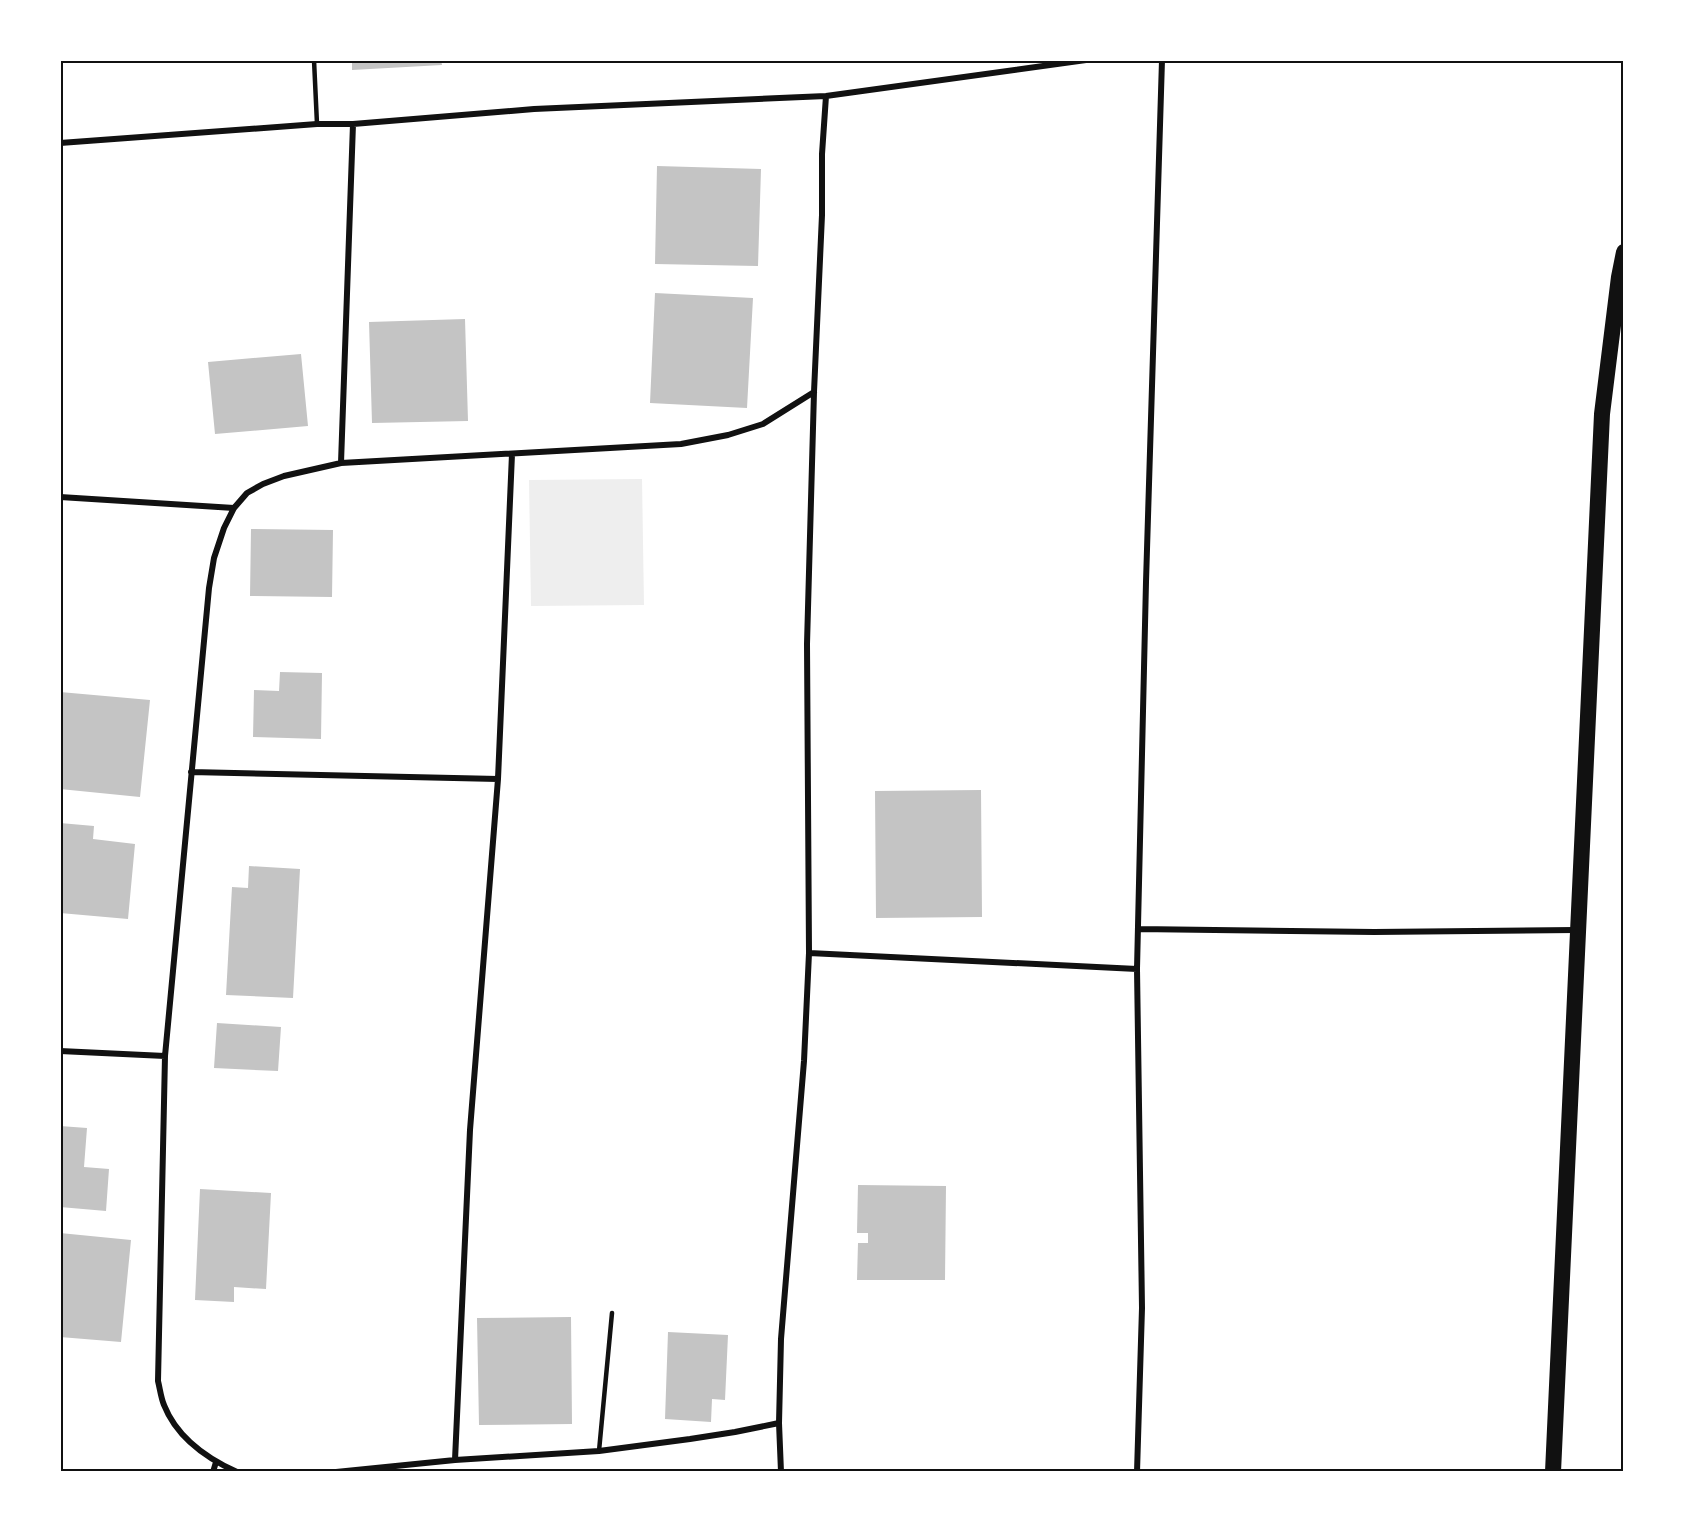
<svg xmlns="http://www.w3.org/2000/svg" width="1684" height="1532" font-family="'Roboto Serif',serif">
<rect width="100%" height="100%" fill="#fff"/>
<path fill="#eee" d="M642 479 644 605 531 606 529 480Z"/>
<path fill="#c4c4c4" d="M352 60H441L442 65 352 70Z
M657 166 761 169 758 266 655 264Z
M655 293 753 298 747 408 650 403Z
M465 319 468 421 372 423 369 322Z
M301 354 308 426 215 434 208 362Z
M251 529 333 530 332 597 250 596Z
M280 672 322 673 321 739 253 737 254 690 279 691Z
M60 692 150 700 140 797 60 789Z
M981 790 982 917 876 918 875 791Z
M60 823 94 826 93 839 135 844 128 919 60 913Z
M249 866 300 869 293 998 226 995 232 887 248 888Z
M217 1023 281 1027 278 1071 214 1068Z
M60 1126 87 1128 84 1167 109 1169 106 1211 60 1207Z
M858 1185 946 1186 945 1280H857L858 1243H868V1233H857Z
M200 1189 271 1193 266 1289 234 1287V1302L195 1300Z
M60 1233 131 1240 121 1342 60 1337Z
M571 1317 572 1424 479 1425 477 1318Z
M668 1332 728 1335 725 1400 712 1399 711 1422 665 1419Z"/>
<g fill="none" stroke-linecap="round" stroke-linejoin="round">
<path stroke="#111" stroke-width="4.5" d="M314 60 317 124
M599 1451 612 1313"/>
<path stroke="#111" stroke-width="6" d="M60 143 317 124H353L534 109 826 96 1086 60
M341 463 353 124
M60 497 234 508
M191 772 498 779
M1138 929 1374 932 1575 930
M809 953 1137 969
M60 1051 165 1056
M455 1460 470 1130 498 779 512 454
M213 1472 216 1462
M237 1472C206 1458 177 1438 164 1405 161 1398 160 1389 158 1381L165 1056 209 588 214 558 224 528 234 508 247 493 263 484 284 476 341 463 681 444 728 435 763 424 814 392
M336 1472 455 1460 599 1451 690 1439 735 1432 779 1423
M781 1472 779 1423 781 1339 804 1061 809 953 807 644 814 392 822 215V154L826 96
M1137 1472 1142 1308 1137 969 1146 582 1162 60"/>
<path stroke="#111" stroke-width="16" d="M1553 1472 1602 414 1619 277 1624 252"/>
</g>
<rect width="1684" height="1532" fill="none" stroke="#ffffff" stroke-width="123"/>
<rect x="62" y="62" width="1560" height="1408" fill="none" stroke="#111" stroke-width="2"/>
</svg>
